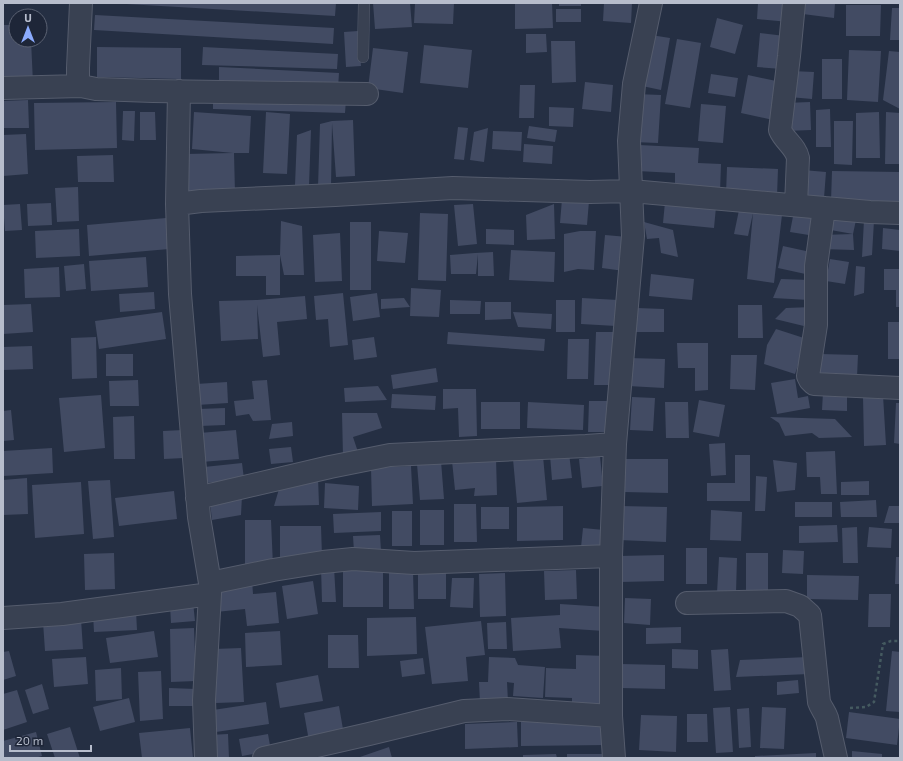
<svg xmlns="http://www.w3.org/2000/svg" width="903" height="761" font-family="'Exo 2',sans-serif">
<rect width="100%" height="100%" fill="#252f43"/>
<path fill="#424b63" d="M126 3H336L335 16 126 4Z
M373 3H410L412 27 375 29Z
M415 3H454L453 24 414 23Z
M515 3H552L553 28 515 29Z
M559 3H581V6H559Z
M604 3H632L631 23 603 21Z
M758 3H791L789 22 757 19Z
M796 3H835L834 18 795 13Z
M846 5H881L880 36H846Z
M892 8H900V40H890Z
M556 9H581V22H556Z
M95 15 334 28 333 44 94 30Z
M717 18 743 25 735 54 710 47Z
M3 25H16V40H31L33 83H3Z
M358 31 361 66 346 67 344 32Z
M760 33 785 36 782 69 757 67Z
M526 34H546L547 52 526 53Z
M651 35 670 38 661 90 642 86Z
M677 39 701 43 690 108 665 104Z
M551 41H575L576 82 552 83Z
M424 45 472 50 468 88 420 83Z
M97 47 181 48V79L97 77Z
M203 47 338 54 337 69 202 65Z
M373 48 408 52 403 93 368 88Z
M849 50 881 51 878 102 847 100Z
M889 51 900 52V109L883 100Z
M822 59H842V99H822Z
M219 67 339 73 338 88 219 81Z
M791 71 814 72 812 99 789 97Z
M711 74 738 78 735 97 708 93Z
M748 75 781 82 773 120 741 113Z
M585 82 613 85 611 112 582 109Z
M520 85H535L534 118H519Z
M636 94 661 95 658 143 633 142Z
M213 96 346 100 345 113 213 109Z
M28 100 29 128H3V101Z
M116 102 117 148 35 150 34 103Z
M810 102 811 130 786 131 785 103Z
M701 104 726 106 723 143 698 141Z
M549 107 574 108 573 127 549 126Z
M830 109 831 147H816V110Z
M123 111H135L134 141 122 140Z
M140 112H155L156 140H140Z
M194 112 251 116 249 153H234L235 193 186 194 185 154 233 153 192 149Z
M266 112 290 114 287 174 263 173Z
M879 112 880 158H856V113Z
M886 112 900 113V164H885Z
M353 120 355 176 336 177 332 123 331 188 318 187 320 124 332 121Z
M834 121H853L852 165 834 164Z
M529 126 557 130 555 142 527 138Z
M458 127 468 128 464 160 454 159Z
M488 128 484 162 470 160 474 132Z
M311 130 309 186 295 185 297 135Z
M493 131 522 132 521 151 492 149Z
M26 134 28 174 3 176V135Z
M524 144 553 146 552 164 523 162Z
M639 145 699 148 698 163 721 164 720 192 675 190V173L637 171Z
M113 155 114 182H78L77 156Z
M727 167 778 169 777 196 726 194Z
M803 170 826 172 824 198 801 196Z
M832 171 900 172V203L831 201Z
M78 187 79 221 57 222 55 188Z
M562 199 589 201 587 225 560 223Z
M665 202 716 207 714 228 663 223Z
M51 203 52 225 28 226 27 204Z
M20 204 22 230 5 231 3 205Z
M473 204 477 244 458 246 454 205Z
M554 204 555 239 527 240 526 215Z
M739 210 753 213 748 236 734 234Z
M794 211 818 215 815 236 790 232Z
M420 213 448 214 446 281 418 280Z
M753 213 782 215 774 283 747 279Z
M828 215 856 220 853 234 825 229Z
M166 218 169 249 89 256 87 225Z
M864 220 874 221 872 255 862 257Z
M281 221 302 226 304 275H284L280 255Z
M350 222H371V290H350Z
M644 222 673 230 678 257 661 253 659 238 647 239Z
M883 228 900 230V251L882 249Z
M79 229 80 256 36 258 35 231Z
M486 229 514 230V245L486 244Z
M379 231 408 233 405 263 377 261Z
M580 231H596L594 270 578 269 564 272V234Z
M340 233 342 281 315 282 313 235Z
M853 234 854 250 821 249 822 235Z
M605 235 628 237 624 271 602 268Z
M783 246 815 253 810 275 778 268Z
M511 250 555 252 554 282 509 280Z
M493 252 494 276H478V254L476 274H451L450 255 475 253Z
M280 255V295H266V276H236V256Z
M146 257 148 287 91 291 89 261Z
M830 259 849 262 845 284 826 281Z
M84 264 86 289 66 291 64 266Z
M856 266 865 267 864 293 854 296Z
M59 267 60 297 25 298 24 269Z
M884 269H900V307H896V290H884Z
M651 274 694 279 692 300 649 296Z
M781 279 810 280 809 300 773 298Z
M411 288 441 290 439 317 410 316Z
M154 292 155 309 120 312 119 294Z
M343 293 348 345 330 347 328 319 316 320 314 296Z
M377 293 380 317 353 321 350 297Z
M305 296 307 319 277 322 280 355 263 357 257 305 258 339 221 341 219 301 257 300Z
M404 298 410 307 381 309V299Z
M582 298 618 300 616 326 581 324Z
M450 300 481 301 480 314H450Z
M556 300H575V332H556Z
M485 302H511V319L485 320Z
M31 304 33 332 3 334V305Z
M738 305H762L763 338H738Z
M812 307V328L775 319 786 308Z
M637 308 664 309V332H636Z
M162 312 166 339 99 349 95 321Z
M513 312 552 314 551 329 518 327Z
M888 322H900V359H888Z
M776 329 807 339 795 374 764 364 767 345Z
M448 332 545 339 544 351 447 344Z
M596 332H615L613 385H594Z
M96 337 97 378 72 379 71 338Z
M374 337 377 357 354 360 352 340Z
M568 339H589L588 379H567Z
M677 343H708V390L695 391V368H678Z
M32 346 33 369 3 370V347Z
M106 354H133V376H106Z
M820 354 858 355 857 377 818 376Z
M731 355H757L755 390 730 389Z
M629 358 665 359 664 388 628 386Z
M436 368 438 382 393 389 391 375Z
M795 379 798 398 808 396 810 408 777 414 771 383Z
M138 380 139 406H110L109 381Z
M267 380 271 420 253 421 249 414 236 416 234 401 254 399 252 381Z
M227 382 228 403 197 405 196 384Z
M378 386 387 400 345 402 344 388Z
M443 389H476L477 436 459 437 458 408 443 409Z
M823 392 847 393V411L822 410Z
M392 394 436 396 435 410 391 408Z
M101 395 105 448 64 452 59 398Z
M883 395 886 445 864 446 863 396Z
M632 397 655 398 653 431 630 430Z
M699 400 725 405 719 437 693 432Z
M589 401H607V432H588Z
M481 402H520V429H481Z
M528 402 584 405 583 430 527 428Z
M665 402H688L689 438H666Z
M896 403H900V444L894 443Z
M225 408V425L200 426 199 409Z
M11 410 14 440 3 441V411Z
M342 413H377L382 428 353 437 358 452 343 457Z
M134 416 135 459H114L113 417Z
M770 417 835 419 852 437 819 438 812 433 785 436 779 423Z
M292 422 293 436 269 439 272 424Z
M183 430 184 458 164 459 163 431Z
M236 430 239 459 201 462 199 433Z
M725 443 726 475 711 476 709 444Z
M291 447 293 462 271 464 269 449Z
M52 448 53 473 3 476V451Z
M835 451 837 494H821L820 477H807L806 452Z
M569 453 572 478 552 480 550 455Z
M735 455H750V501H707V483H735Z
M543 456 547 500 517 503 513 459Z
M600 456 603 486 582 488 579 459Z
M496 457 497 495 474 496 475 488 455 490 452 461Z
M624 459H668V493L624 492Z
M773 460 797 463 795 490 777 492Z
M441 461 444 499 420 500 417 464Z
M242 463 244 479 206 483 204 467Z
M411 466 413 504 372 506 371 468Z
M756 476 767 477 765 511H755Z
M318 477 319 505 274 506 279 489Z
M27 478 28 514 3 515V480Z
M110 480 114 537 93 539 88 481Z
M869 481V495H841V482Z
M81 482 84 534 35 538 32 485Z
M325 483 359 486 358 510 324 508Z
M174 491 177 519 119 526 115 498Z
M242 496 241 515 212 520 210 502Z
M876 500 877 517H841L840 502Z
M795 502H832V517H795Z
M454 504H476L477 542H454Z
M563 506V540L517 541V507Z
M620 506 667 507 666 542 619 540Z
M889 506H900V523H884Z
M481 507H509V529H481Z
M420 510H444V545H420Z
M711 510 742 512 741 541 710 540Z
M392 511H412V546H392Z
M381 512V531L334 533 333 514Z
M245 520H271L273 566H245Z
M837 525 838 542 799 543V526Z
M280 526H321L322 556 280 557Z
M857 527 858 563H843L842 528Z
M869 527 892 529 891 548 867 547Z
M583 528 604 530 603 548 581 547Z
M380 535 381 551 354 552 353 536Z
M686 548H707V584H686Z
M783 550 804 551 803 574 782 573Z
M114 553 115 589 85 590 84 554Z
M746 553H768V592H746Z
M664 555V581L620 582 619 556Z
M719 557 737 558 736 593H717Z
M896 557H900V584H895Z
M343 566H383V607H343Z
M321 567H334L336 602H322Z
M576 570 577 599 545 600 544 571Z
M389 571H413L414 609H389Z
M418 571H446V599H418Z
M505 573 506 616 480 617 479 574Z
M807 575 859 576 858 600 807 599Z
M452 578H474L473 608 450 607Z
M252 580 253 594 276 592 279 623 247 626 245 609 216 612 214 584Z
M313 581 318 614 287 619 282 586Z
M869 594H891L890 627H868Z
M625 598 651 599 650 625 624 623Z
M193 602 195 621 171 623 170 605Z
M560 604 606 607 604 631 559 628 561 648 513 651 511 618 560 615Z
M136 611 137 630 94 632 93 614Z
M416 617 417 654 367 656V618Z
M81 619 83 649 45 651 43 622Z
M481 621 485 655 466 657 468 681 432 684 425 627Z
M506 622 507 649H488L487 623Z
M681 627V643L646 644V628Z
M194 628 196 681 171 682 170 629Z
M154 631 158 657 110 663 106 638Z
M280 631 282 665 246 667 245 633Z
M328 635H358L359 668H328Z
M241 648 244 702 216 703 214 649Z
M672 649 698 650V669L672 668Z
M728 649 731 690 714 691 711 650Z
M9 651 16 676 3 680V652Z
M892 651 900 652V712L886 711Z
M576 655 607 656 606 709 572 708V698L545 697 546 668 576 669Z
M86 657 88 684 54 687 52 659Z
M489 657 515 658 518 665 545 667 543 698 513 696 514 683 507 682 508 702 480 703 479 682H488Z
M808 657 809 674 736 677 740 660Z
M423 658 425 674 402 677 400 661Z
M621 664 665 665V689L621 688Z
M121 668 122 699 96 701 95 670Z
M161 671 163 719 140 721 138 672Z
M318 675 323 701 280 708 276 683Z
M798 680 799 693 777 695V682Z
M42 684 49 709 33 714 25 690Z
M169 688 196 689 195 706H169Z
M17 690 27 722 3 730V694Z
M129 698 135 722 100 731 93 707Z
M266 702 269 724 216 732 213 710Z
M339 706 344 735 309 741 304 713Z
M730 707 733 752 716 753 713 708Z
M762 707 786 708 784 749 760 748Z
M749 708 751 747 739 748 737 709Z
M849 712 900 719 897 745 846 738Z
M687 714H707L708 742H687Z
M641 715 677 716 676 752 639 750Z
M607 721V745L521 746V722Z
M517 722 518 747 465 749V724Z
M70 727 80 758H55L47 734Z
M190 728 193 758H142L139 733Z
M36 732 42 756 35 758H3V741Z
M228 734 229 758H209V735Z
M268 734 271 751 242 756 239 739Z
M389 747 392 758H357Z
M852 751 882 754V758H852Z
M816 753V758H755V756Z
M556 754 557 758H523V755Z
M567 754H605V758H567Z"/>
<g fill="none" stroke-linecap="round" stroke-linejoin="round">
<g stroke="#555c6d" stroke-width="12">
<path id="lane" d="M363 57 364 3"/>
</g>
<g stroke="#555c6d" stroke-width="24">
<path id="street" d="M81 3 78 68V79L81 86 96 89 153 91 367 94
M794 3 789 56 780 130C784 140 796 147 798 158L796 205
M3 88 81 86
M179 91 177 204 201 201 335 195 453 188 590 192 631 191 870 212 900 213
M824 208 816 266V325L808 376 810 380 814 384 900 388
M197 498 330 467 390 455 586 446 615 444
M210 583 273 570 323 562 353 559 414 563 611 556
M687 603 786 601 800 606 810 615 819 702C821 708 825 712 827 718L836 758
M3 618 62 614 210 594V583L199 517 180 294 177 204
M206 758 204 700 210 594
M264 758 369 734 464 711 507 709 611 716
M614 758 611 716V556L615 444 633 236 629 141 634 84 651 3"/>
</g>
<path stroke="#455a60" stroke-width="2.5" stroke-dasharray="3 3" stroke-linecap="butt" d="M850 708 866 707 874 702 883 644 891 641H900"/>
<use href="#lane" stroke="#394152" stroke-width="11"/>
<use href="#street" stroke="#394152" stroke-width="22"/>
</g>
<rect width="903" height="761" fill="none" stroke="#b7bdcc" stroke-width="8"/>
<g transform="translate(28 28)"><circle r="19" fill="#1e2638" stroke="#5b6273"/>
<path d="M0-3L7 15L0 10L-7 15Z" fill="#8babfd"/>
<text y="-6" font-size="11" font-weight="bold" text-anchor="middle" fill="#b7bdcc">U</text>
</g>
<path d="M10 745v6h81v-6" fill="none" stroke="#b7bdcc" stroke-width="2"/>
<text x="16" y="745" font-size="12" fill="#b7bdcc" stroke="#1e2638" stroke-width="3" paint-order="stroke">20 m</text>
</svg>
